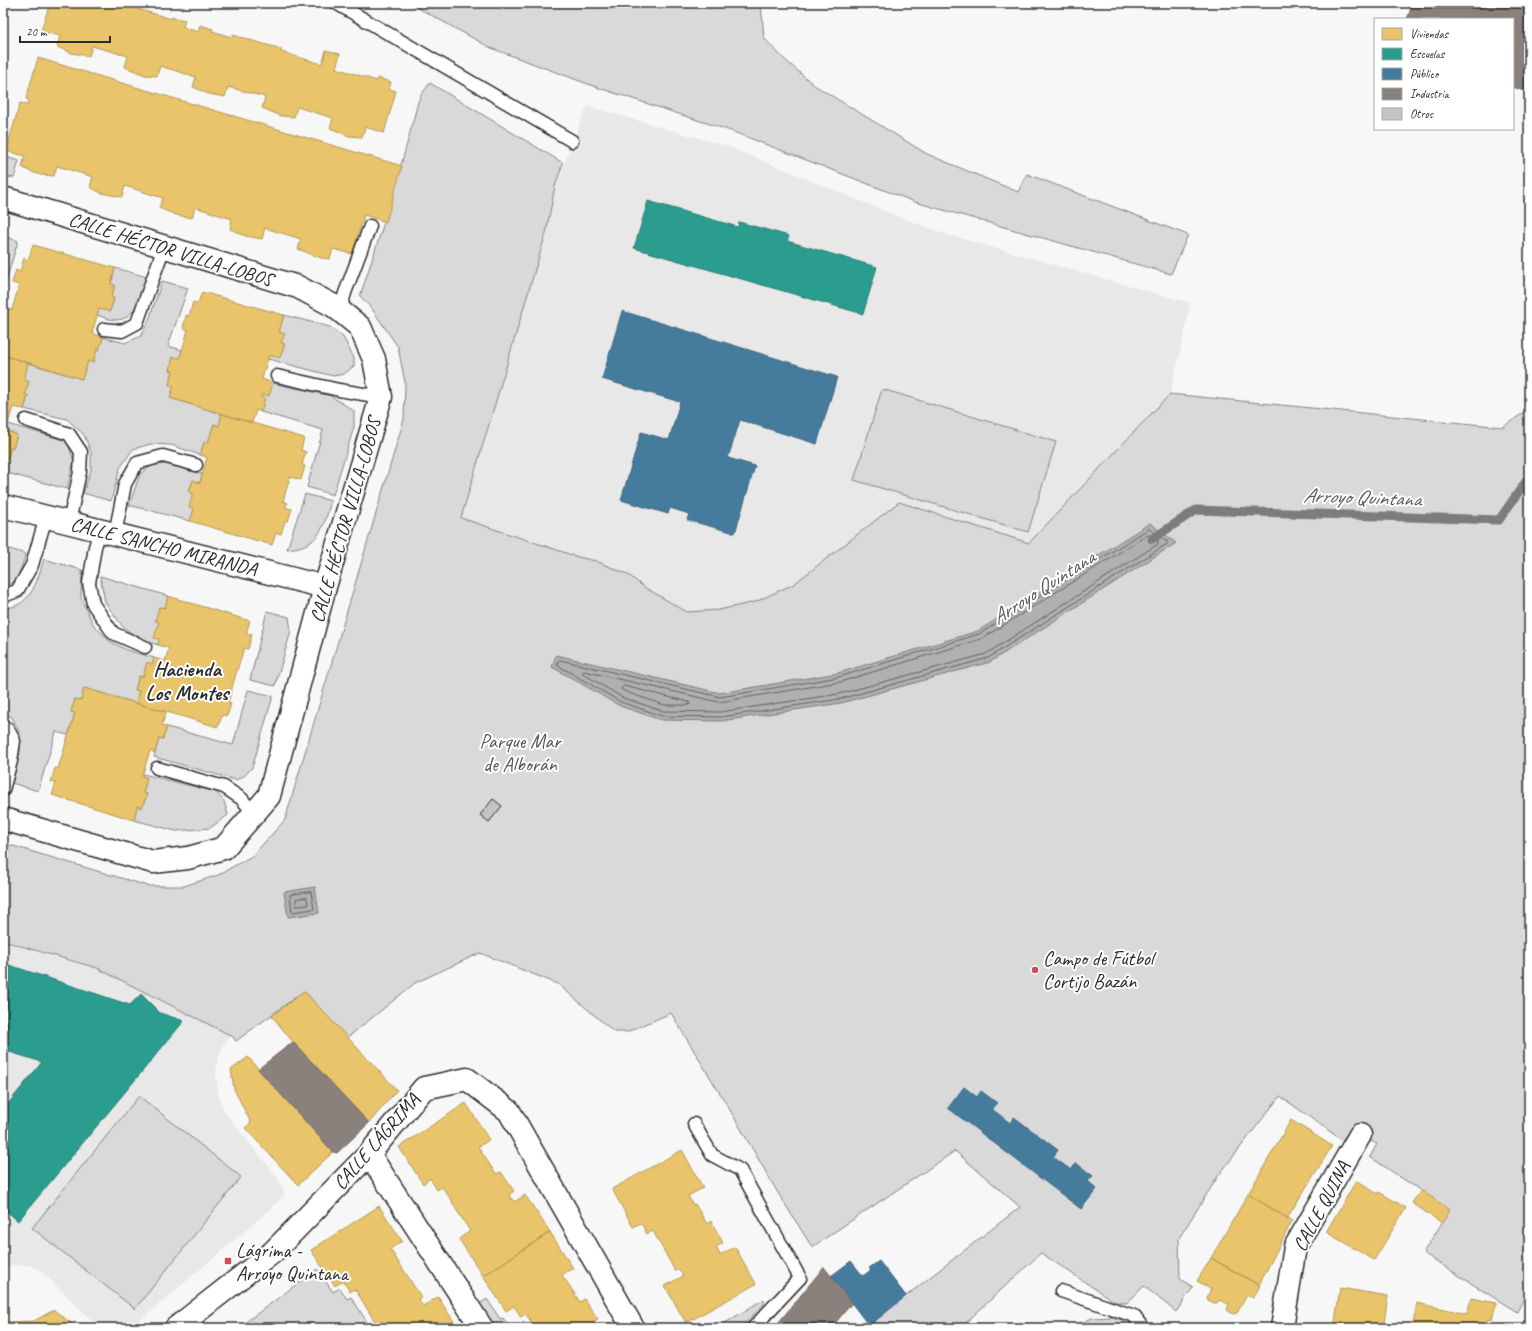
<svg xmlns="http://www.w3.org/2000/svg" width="1532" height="1331" font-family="Caveat,sans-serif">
<rect width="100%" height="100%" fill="#f7f7f7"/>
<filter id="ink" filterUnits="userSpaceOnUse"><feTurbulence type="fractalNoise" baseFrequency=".025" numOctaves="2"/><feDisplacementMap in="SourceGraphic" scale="8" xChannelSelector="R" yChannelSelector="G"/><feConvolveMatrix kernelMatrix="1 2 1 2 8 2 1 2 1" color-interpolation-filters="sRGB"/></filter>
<g filter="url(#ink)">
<path fill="#e8e8e8" d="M587 106 727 146 897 216 942 233 1190 303 1185 332 1170 394 1029 543 899 502 794 584 755 602 719 610 687 612 644 587 627 574 596 561 578 557 461 519 546 233 555 186Z
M3 941 22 948 272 1016 236 1041 231 1036 223 1045 218 1058 216 1074 218 1092 224 1111 278 1178 285 1195 242 1234 139 1321 129 1328H100L41 1271 29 1265 3 1266Z"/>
<path fill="#d9d9d9" stroke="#828282" d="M409 3H761L764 38 784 59 814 85 927 154 1018 192 1027 174 1188 235 1171 274 915 202 731 131 596 87 491 48Z
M1505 3H1529V12Z
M430 83 563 163 555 186 546 233 461 518 578 557 596 561 627 574 644 587 687 612 719 610 755 602 794 584 899 502 1029 543 1170 394 1503 427 1529 409V1288L1517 1312 1423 1253 1450 1210 1370 1157 1377 1144 1350 1131 1342 1140 1280 1096 1219 1175 1179 1238 1180 1279 1193 1287 1176 1312 1144 1286 1127 1303 1115 1302 1041 1253 960 1328H870L869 1326 906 1296 1020 1207 955 1151 812 1247 778 1193 730 1110 671 1013 627 1032H614L558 984 480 953 415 983 347 1038 304 991 236 1041 232 1036 97 968 3 941V843L148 886H184L218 875 252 856 285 820 404 419 405 383 398 347 372 309 360 296C382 231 401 169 418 102L421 95Z
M3 156 19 161 14 178 3 176Z
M3 236 18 241 6 281 3 280Z
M115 268 147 277C142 292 136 320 116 320 110 320 103 317 97 315L99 309 110 311 114 299 111 297 115 286 111 284Z
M162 281 188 288 168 346 182 350 180 359 173 357 170 370 173 371 169 384 174 386 170 398 222 414 219 426 214 424 208 443 204 442 200 455 171 445 151 444 133 449 120 468 111 501 83 493 91 470V452L84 435 67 419 24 409 28 396 25 395 29 381 24 380 28 363 82 379 88 361 93 362 97 349 99 350 103 337 125 343 141 336 149 320Z
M284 315 330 327 343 337 354 358V366L344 374 333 376 268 359 269 355 280 357 284 344 281 343 284 334 279 332Z
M273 383 331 396 354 411V427L333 495 307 487 323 430 261 412 265 398 261 397 262 394Z
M882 389 1056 442 1028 532 854 480Z
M8 424 67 441 74 461 67 489 3 472V459L7 460 11 447 13 448 17 435 6 430Z
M166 464 202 474 200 483 193 480 189 491 193 493 194 509 190 521 129 505 140 474 153 465Z
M305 494 331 501C323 529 320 546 287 549Z
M3 547 26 554 18 577 7 588 3 589Z
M44 559 82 570 81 598 93 624 109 641 127 650 154 658 152 664 147 663 143 677 139 676 135 690 139 691 136 703 84 688 81 700 75 699 71 712 75 713 68 735 56 732 38 791 12 783 20 752V734L12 717 3 714V608C31 608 37 581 44 559Z
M100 576 168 596 165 608 159 607 156 621 159 622V639L158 645 139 639 123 627 105 602Z
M267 611 289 617 291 631 275 686 250 680Z
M248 690 273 696 252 768 244 776 236 780 154 757 159 738 163 739 167 727 233 745Z
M143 774 216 792 224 801 228 815 210 828 176 831 134 820 137 806 142 808 147 794 143 793 147 778 142 776Z
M139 1096 241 1177 135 1309 32 1228Z
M317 1269 333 1292 340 1288 347 1299 351 1297 371 1328H238Z
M487 1299 500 1319 503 1318 510 1328H490L476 1306Z
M764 1299V1304L740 1328H717Z
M1111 1317 1126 1321 1117 1328H1070L1092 1318Z"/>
<path fill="#b0b0b0" stroke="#7b7b7b" d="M1150 523 1176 543 990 662 841 703 721 721 661 720 620 706 552 667 556 655 720 693 838 673 978 631Z
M315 887 319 913 288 917 284 892Z"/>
<path fill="#e9c46a" stroke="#b09657" d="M50 3H132L131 7 172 19V17L185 20 183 27 198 32 200 25 213 29 212 31 222 34 231 37 233 35 281 49V52L322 64 326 50 340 54 336 68 377 81 378 78 391 82 389 89 396 91 384 133 365 127 362 137 349 136 330 128 333 118 297 107 294 117 281 116 262 108 265 97 228 87 225 97 209 94 193 87 196 77 160 66 157 76 145 75 125 67 128 56 92 46 89 56 72 53 57 47 60 36 41 31Z
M38 58 402 166 386 222 364 215 352 254 333 249 330 259 321 258 298 249 301 239 265 228 262 239 245 236 230 229 232 219 195 207 192 218 176 215 159 208 163 198 125 186 122 197 101 193 90 187 93 177 57 166 54 176 41 175 29 171 22 167 25 156 6 151 20 103 28 105 29 100 26 99Z
M33 245 115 268 111 284 115 285 111 297 114 298 110 311 99 309 92 333 103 337 99 350 97 349 93 363 88 361 82 379 3 355V328L5 322H3V316L5 308 12 310 19 285 12 283 16 270 20 272 24 258 28 260Z
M202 292 284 315 279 332 285 334 281 343 285 344 280 358 269 355 262 379 273 383 269 396 262 394 261 397 265 398 261 412 256 410 252 423 170 398 174 386 169 385 173 371 170 370 173 357 180 358 188 330 183 328 186 315 189 316 193 302 198 303Z
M3 355 28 363 24 380 29 381 25 395H28L24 409 13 407 6 430 17 435 13 448 11 447 7 460 3 459Z
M222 414 304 438 301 450 306 452 302 465 305 466 301 480 290 477 283 501 288 503 285 507 292 509 288 521H285L281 534 276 533 272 545 190 521 194 509 189 507 193 493 189 492 193 480 200 483 207 457 200 455 204 442 208 443 214 424 219 426Z
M168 596 250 621 246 633 252 635 248 649 244 648 235 677 228 703 231 704 227 716 222 715 218 727 136 703 139 691 135 690 139 676 143 677 147 662 152 664 154 658 165 661 169 648 158 645 159 639 154 638 159 622 155 621 159 607 165 608Z
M84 688 166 712 162 725 167 727 163 739 159 738 155 753 150 751 142 776 147 778 143 793 147 794 142 808 137 806 134 820 52 795 56 783 51 782 55 768 58 769 64 749 75 713 71 712 75 699 81 700Z
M304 991 397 1090 369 1123 293 1042 272 1016Z
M248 1057 333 1152 298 1185 245 1128 251 1123 234 1089 231 1070Z
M466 1103 489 1140 478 1147 496 1174 501 1172 514 1191 509 1195 514 1202 525 1195 550 1232 483 1276 459 1239 470 1231 452 1203 453 1202 442 1187 437 1190 430 1178 423 1184 399 1147Z
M1291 1120 1332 1146 1287 1218 1248 1194Z
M682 1150 703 1188 688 1196 693 1205 695 1204 707 1224 711 1221 723 1243 716 1247 720 1255 735 1247 756 1284 686 1323 665 1286 683 1276 679 1269 675 1271 653 1231 647 1234 641 1223 633 1227 612 1189Z
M1356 1181 1378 1194 1379 1192 1406 1208 1374 1260 1326 1232Z
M1421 1190 1450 1210 1442 1223 1412 1203Z
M1248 1194 1292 1221 1259 1285 1211 1258Z
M379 1206 402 1241 390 1249 421 1297 418 1299 423 1306 438 1297 458 1328H387L383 1322 377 1325 355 1289 350 1292 343 1281 335 1286 311 1250Z
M550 1232 573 1268 562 1275 580 1302 584 1299 598 1319 593 1322 597 1328H535L526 1314 521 1317 514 1306 506 1311 483 1276Z
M1211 1258 1260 1286 1253 1298 1247 1295 1237 1313 1233 1314 1227 1310 1229 1304 1219 1300 1217 1303H1214L1208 1300 1207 1297 1211 1289 1197 1281Z
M1340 1288 1388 1296 1383 1328H1334Z
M1471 1298 1496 1303 1492 1320 1488 1319 1486 1328H1412L1417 1303 1467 1314Z
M54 1310 77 1328H3V1321L7 1322 34 1321Z
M610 1322 613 1328H601Z"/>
<path fill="#2a9d8f" stroke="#2a7b71" d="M648 201 738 227 739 222 789 236 787 241 877 267 863 314 634 248Z
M3 963 130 1005 141 994 160 1013 184 1021 18 1221 3 1208V1110L42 1062 3 1050Z"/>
<path fill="#457b9d" stroke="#3d637b" d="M622 311 837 377 817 444 740 420 728 458 755 466 735 533 687 520 689 514 670 508 668 514 621 500 641 432 669 440 680 402 602 379Z
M964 1087 977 1097 981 1091 997 1103 992 1109 1010 1123 1014 1117 1058 1150 1053 1157 1071 1170 1076 1163 1093 1176 1088 1181 1097 1189 1081 1209 948 1108Z
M851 1261 863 1276 871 1270 869 1268 879 1261 906 1296 869 1326 831 1276Z"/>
<path fill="#8a817c" stroke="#6e6764" d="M1413 3H1505L1529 12V93L1513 87V19H1407Z
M293 1042 369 1123 337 1153 333 1152 258 1069Z
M824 1267 852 1303 831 1328H774Z"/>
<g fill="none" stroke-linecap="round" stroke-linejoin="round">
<path stroke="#606060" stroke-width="1" d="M1149 529 1167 541V544L988 658 840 699 721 717 662 716 621 702 557 665 558 661 560 660 720 697 839 677 979 634Z
M1148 535H1150L1158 541V544L986 654 839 694 720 712 663 711 623 698 582 673 584 671 719 702 840 682 981 639Z
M624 686 689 702 690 704 689 705H664L626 692 621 689Z
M311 892 314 909 292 912 290 895Z
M307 898 308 905 296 906V899Z"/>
<path stroke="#7b7b7b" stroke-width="9" d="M1152 539 1196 510 1499 520 1529 477"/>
</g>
<path fill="#c4c4c4" stroke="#2b2b2b" d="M493 799 502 806 489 822 480 815Z"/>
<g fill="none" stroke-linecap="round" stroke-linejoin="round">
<g stroke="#2b2b2b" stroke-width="15">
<path id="lane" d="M336 3 572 141
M340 310 345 293 370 226
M104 329 122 331 137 323 164 247
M277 376 339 390 381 397
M26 420 69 434 81 452 80 472 69 522
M100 530 95 547 89 583 93 604 113 633 145 647
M115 534 125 484 137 463 163 456 196 465
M3 596 17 591 32 565 46 517
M3 727 8 729 14 741 11 761 3 790
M157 768 224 787 242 799 254 814
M694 1124 712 1155 740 1170 800 1278 753 1328
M1061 1291 1134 1316 1140 1324 1136 1328"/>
</g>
<g stroke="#2b2b2b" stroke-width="25">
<path id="street" d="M3 198 298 287 334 306 360 327 374 359 381 397 325 587 269 796 224 848 188 858 153 862 3 819
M3 506 325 587
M369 1154 482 1328
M176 1328 273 1252 369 1154 424 1088 467 1079 509 1111 633 1328
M1282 1328 1295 1247 1360 1135"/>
</g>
<use href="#lane" stroke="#fff" stroke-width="12"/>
<use href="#street" stroke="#fff" stroke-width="22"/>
</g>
</g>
<g fill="#d1495b" stroke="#fff" stroke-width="1.5">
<circle cx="1035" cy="970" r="4"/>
<rect x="224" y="1257" width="8" height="8" rx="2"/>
</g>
<g text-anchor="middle" stroke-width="4" stroke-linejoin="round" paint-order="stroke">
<g font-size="20" fill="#2b2b2b" stroke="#fff">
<text transform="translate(171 249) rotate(17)" y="7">CALLE HÉCTOR VILLA-LOBOS</text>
<text transform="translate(345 520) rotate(-74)" y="7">CALLE HÉCTOR VILLA-LOBOS</text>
<text transform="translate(164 546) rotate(14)" y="7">CALLE SANCHO MIRANDA</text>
<text transform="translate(376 1141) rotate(-49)" y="7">CALLE LÁGRIMA</text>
<text transform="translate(1321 1206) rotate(-62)" y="7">CALLE QUINA</text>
</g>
<g font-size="20" fill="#565656" stroke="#fff">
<text x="520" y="748">Parque Mar<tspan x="520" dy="23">de Alborán</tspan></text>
</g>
<g font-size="20" fill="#2b2b2b" stroke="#fff" text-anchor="start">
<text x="1043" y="965">Campo de Fútbol<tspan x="1043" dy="23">Cortijo Bazán</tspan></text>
<text x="236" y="1257">Lágrima -<tspan x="236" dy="23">Arroyo Quintana</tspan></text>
</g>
<g font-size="21" font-style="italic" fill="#5a5a5a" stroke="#fff">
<text transform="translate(1362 497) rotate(2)" y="7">Arroyo Quintana</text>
<text transform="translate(1043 587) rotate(-33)" y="7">Arroyo Quintana</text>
</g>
<g font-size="21" font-weight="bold" fill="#2b2b2b" stroke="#fff">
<text x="187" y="676">Hacienda<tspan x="187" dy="24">Los Montes</tspan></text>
</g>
</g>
<rect width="1532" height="1331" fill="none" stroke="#fff" stroke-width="16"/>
<rect x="8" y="8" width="1516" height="1315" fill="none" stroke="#2b2b2b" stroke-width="1.5" filter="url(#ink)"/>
<rect x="1374" y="18" width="140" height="112" fill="#ffffff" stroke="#aaaaaa"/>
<rect x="1382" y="28" width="20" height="12" fill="#e9c46a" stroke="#aaaaaa"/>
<text x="1410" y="38" font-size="12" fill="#2b2b2b">Viviendas</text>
<rect x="1382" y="48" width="20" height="12" fill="#2a9d8f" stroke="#aaaaaa"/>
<text x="1410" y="58" font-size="12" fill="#2b2b2b">Escuelas</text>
<rect x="1382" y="68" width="20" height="12" fill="#457b9d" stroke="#aaaaaa"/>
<text x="1410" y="78" font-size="12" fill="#2b2b2b">Público</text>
<rect x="1382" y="88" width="20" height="12" fill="#8a817c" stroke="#aaaaaa"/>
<text x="1410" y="98" font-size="12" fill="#2b2b2b">Industria</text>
<rect x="1382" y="108" width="20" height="12" fill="#c4c4c4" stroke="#aaaaaa"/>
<text x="1410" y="118" font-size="12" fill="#2b2b2b">Otros</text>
<path d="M20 36v6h90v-6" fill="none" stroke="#2b2b2b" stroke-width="2"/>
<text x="26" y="36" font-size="12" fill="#2b2b2b" stroke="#ffffff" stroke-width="3" paint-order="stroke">20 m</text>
</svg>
